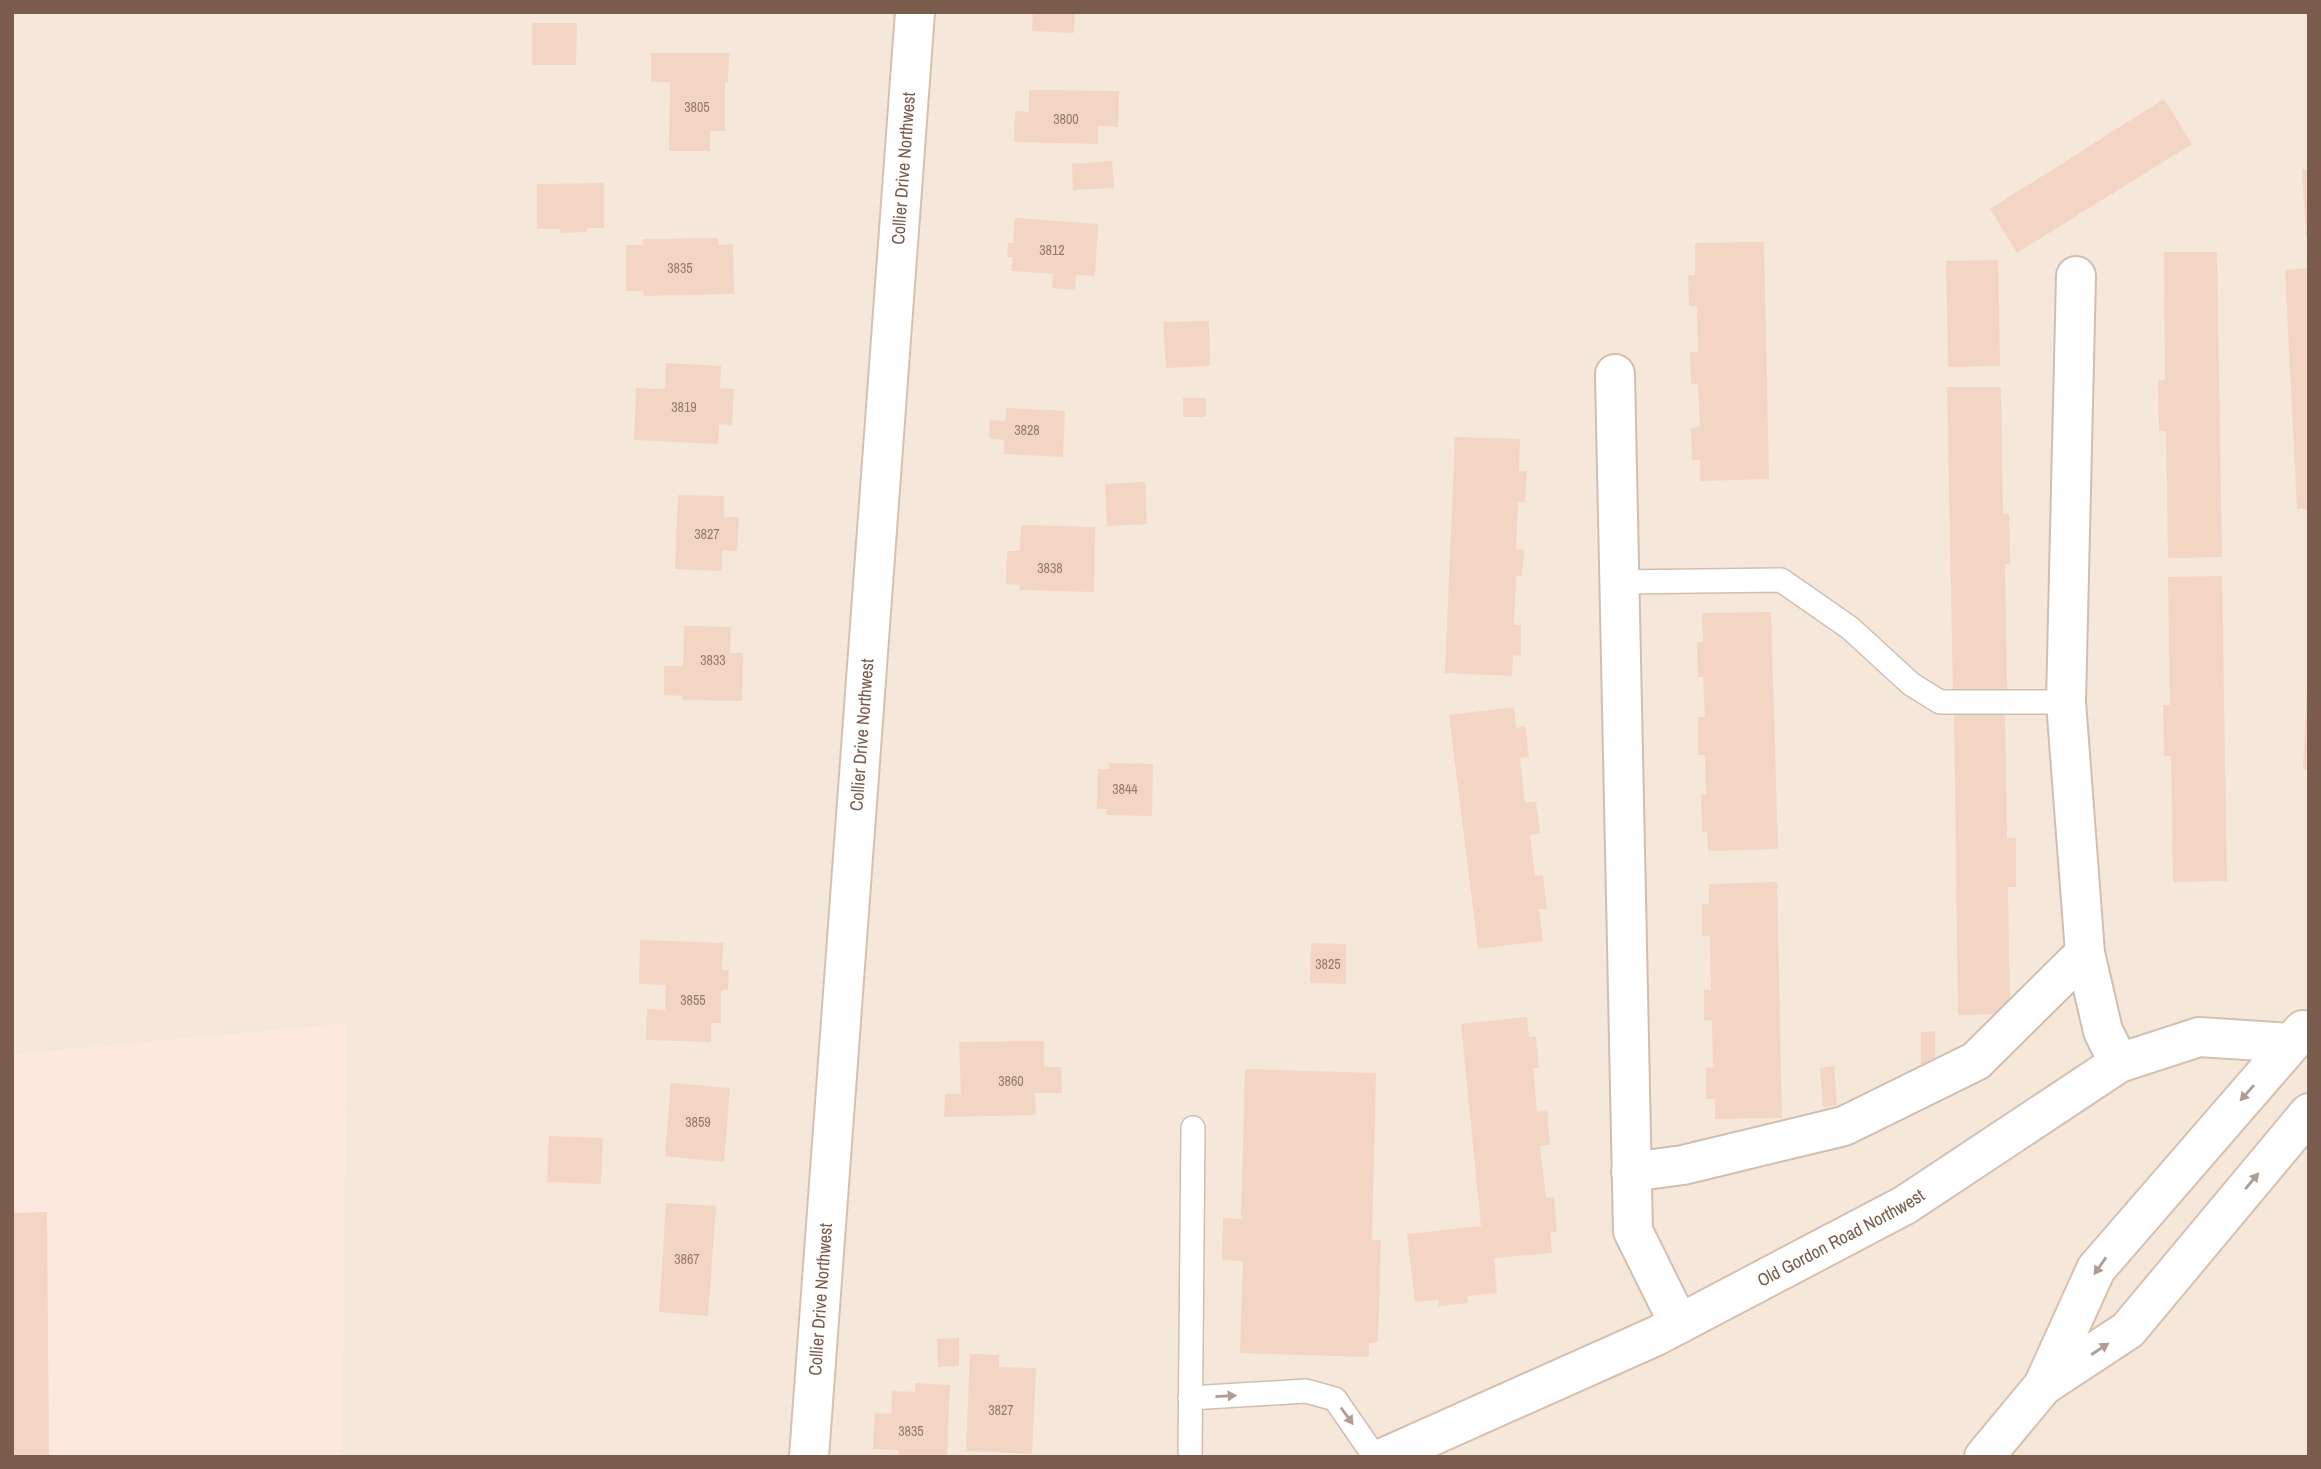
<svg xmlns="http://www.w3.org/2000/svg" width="2321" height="1469" font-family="'Archivo Narrow',sans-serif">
<rect width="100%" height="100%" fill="#fdf6ec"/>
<path fill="#f5e8da" d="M12 12H2309V1457H341L346 1024 12 1055Z"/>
<path fill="#fde8e0" d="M346 1024 341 1457H12V1055Z"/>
<path fill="#f3d5c3" d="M1033 12H1075L1074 33 1032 31Z
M532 23H577L576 65H532Z
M651 53H729L728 82H725V131H710V151H669L670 82H651Z
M1029 90 1119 91 1118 127 1098 126V144L1014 142 1015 111 1029 112Z
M2164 99 2192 144 2017 253 1990 209Z
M1112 161 1114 188 1073 190 1072 164Z
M2302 169H2309V237H2306Z
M604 183V228H587V232L560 233V229H537V184Z
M1015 218 1098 224 1095 276 1076 275 1075 290 1052 288 1053 274 1011 271 1013 257H1007L1008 243H1013Z
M718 238V245L733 244 734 294 644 296 643 291H626V245H643V239Z
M1764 242 1769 479 1700 481V460H1692L1691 428 1700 427 1698 384H1691L1690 352H1698L1697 306H1689L1688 275H1695V243Z
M2164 252H2217L2222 557 2168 558 2166 431H2159L2158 380H2165Z
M1998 260 2000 366 1948 367 1946 261Z
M2309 268V509H2297L2285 270Z
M1209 321 1210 366 1166 368 1163 322Z
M666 363 721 366 720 388 734 389 732 425 719 424 718 444 634 440 636 388 665 389Z
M1947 387H2001L2003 514H2009L2010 564H2005L2007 691 1953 692Z
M1183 398H1206V417H1183Z
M1006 408 1065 411 1063 457 1004 454V440L989 439 990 420 1005 421Z
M1455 437 1520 439 1519 471H1527L1525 502H1518L1516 549 1524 550 1522 576H1516L1514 625H1521V656L1513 655 1512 676 1445 673Z
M1145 482 1147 524 1107 526 1105 484Z
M678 495 724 496V517H739L737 551 722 550V571L675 569Z
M1021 525 1095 527 1094 592 1019 590 1020 585 1006 584 1007 551H1020Z
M2222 576 2227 881 2173 882 2171 756H2164L2163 705H2170L2168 577Z
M1771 612 1778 849 1708 851 1707 832H1702L1701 794H1706L1705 755H1698V717H1705L1703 677H1698L1697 642H1703L1702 613Z
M684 626 731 627 730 653H743L742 701 682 700V696L664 695V666H683Z
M2307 684H2309V769H2303Z
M1514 707 1516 728 1525 726 1529 757 1520 758 1525 803 1536 802 1540 833 1530 835 1535 876 1543 875 1547 909H1539L1543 941 1478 949 1449 715Z
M2005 712 2007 838H2016V887H2008L2010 1014 1958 1015 1954 713Z
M1109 763 1153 764 1152 816 1106 815 1107 809H1097L1098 769H1109Z
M1777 882 1782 1118 1715 1119V1099H1706V1068L1713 1067 1712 1020 1704 1021V990H1711L1710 936H1702V904H1709V884Z
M640 940 723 943 722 970H729L728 990H721V1023H711V1042L646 1040 647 1009 665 1010 666 985 639 984Z
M1311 943 1346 944V984L1310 983Z
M1527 1017 1529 1037H1536L1539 1068H1533L1537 1112 1547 1110 1550 1145 1540 1146 1546 1198 1554 1197 1557 1231 1550 1233 1552 1253 1494 1258 1497 1293 1467 1296 1468 1303 1439 1306 1438 1300 1415 1302 1407 1234 1481 1226 1461 1024Z
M1935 1031V1065H1921V1032Z
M1044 1041V1067H1061L1062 1093H1035L1036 1115 944 1117 945 1094H961L959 1042Z
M1834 1066 1837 1105 1823 1107 1820 1068Z
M1245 1069 1376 1073 1372 1240H1381L1378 1342 1369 1343V1357L1240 1353 1243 1261 1222 1260 1223 1218 1241 1219Z
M671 1083 730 1088 724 1162 665 1156Z
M549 1136 603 1138 601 1184 547 1182Z
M666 1203 716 1206 708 1316 659 1312Z
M47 1212 49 1457H12V1213Z
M959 1338V1366L938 1367 937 1339Z
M970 1354 999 1355V1367L1036 1368 1032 1454 966 1451Z
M915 1383 950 1385 947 1457H898L899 1450 873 1449 875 1413 891 1414 892 1391 915 1392Z"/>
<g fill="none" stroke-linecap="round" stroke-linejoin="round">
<g stroke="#d1beb0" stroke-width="26">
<path id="service" d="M1620 582 1781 580 1850 628 1911 684 1940 702H2066
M1190 1398 1306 1391 1335 1399 1375 1457
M1190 1457 1193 1128"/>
</g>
<g stroke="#d1beb0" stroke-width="42">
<path id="minor" d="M2076 276 2066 702 2085 953 2103 1031 2119 1063
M1615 374 1633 1231 1679 1324
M1631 1172 1683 1165 1844 1126 1976 1061 2085 953"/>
</g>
<g stroke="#d6c0b0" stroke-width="42">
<g id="secondary">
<path d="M2043 1386 2128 1330 2309 1113"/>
<path id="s1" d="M809 1457 915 12"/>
<path id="s2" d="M1385 1457 1656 1336 1905 1205 2119 1063 2199 1037 2291 1043"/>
<path d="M1984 1457 2043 1386 2096 1269 2303 1030"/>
</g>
</g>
<use href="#service" stroke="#fff" stroke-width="23"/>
<use href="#minor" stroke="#fff" stroke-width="38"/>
<use href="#secondary" stroke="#fff" stroke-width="38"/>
</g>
<defs><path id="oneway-solid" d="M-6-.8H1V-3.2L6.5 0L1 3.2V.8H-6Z" transform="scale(1.75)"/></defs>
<g fill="#af9d94">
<use href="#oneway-solid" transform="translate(2247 1093) rotate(131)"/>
<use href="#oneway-solid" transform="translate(2252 1181) rotate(-50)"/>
<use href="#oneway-solid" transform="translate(2100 1266) rotate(125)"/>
<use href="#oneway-solid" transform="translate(2100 1349) rotate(-33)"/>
<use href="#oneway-solid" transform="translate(1226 1396) rotate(-3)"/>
<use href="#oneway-solid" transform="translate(1347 1416) rotate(54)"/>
</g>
<g text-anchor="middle" stroke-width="7" stroke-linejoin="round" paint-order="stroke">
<g font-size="14" fill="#987a6a">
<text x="697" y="112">3805</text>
<text x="1066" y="124">3800</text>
<text x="1052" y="255">3812</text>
<text x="680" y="273">3835</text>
<text x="684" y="412">3819</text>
<text x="1027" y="435">3828</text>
<text x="707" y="539">3827</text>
<text x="1050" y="573">3838</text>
<text x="713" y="665">3833</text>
<text x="1125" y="794">3844</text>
<text x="1328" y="969">3825</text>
<text x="693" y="1005">3855</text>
<text x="1011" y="1086">3860</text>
<text x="698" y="1127">3859</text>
<text x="687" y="1264">3867</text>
<text x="1001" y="1415">3827</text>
<text x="911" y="1436">3835</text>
</g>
<g font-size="18" fill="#7a5c4d" stroke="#fffaf3">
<text dy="6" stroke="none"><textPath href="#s1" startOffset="1292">Collier Drive Northwest</textPath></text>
<text dy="6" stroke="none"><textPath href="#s1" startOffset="724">Collier Drive Northwest</textPath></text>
<text dy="6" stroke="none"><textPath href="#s2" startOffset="506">Old Gordon Road Northwest</textPath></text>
<text dy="6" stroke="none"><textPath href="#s1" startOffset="158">Collier Drive Northwest</textPath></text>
</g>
</g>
<rect width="2321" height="1469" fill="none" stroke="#7a5c4d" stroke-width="28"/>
</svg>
